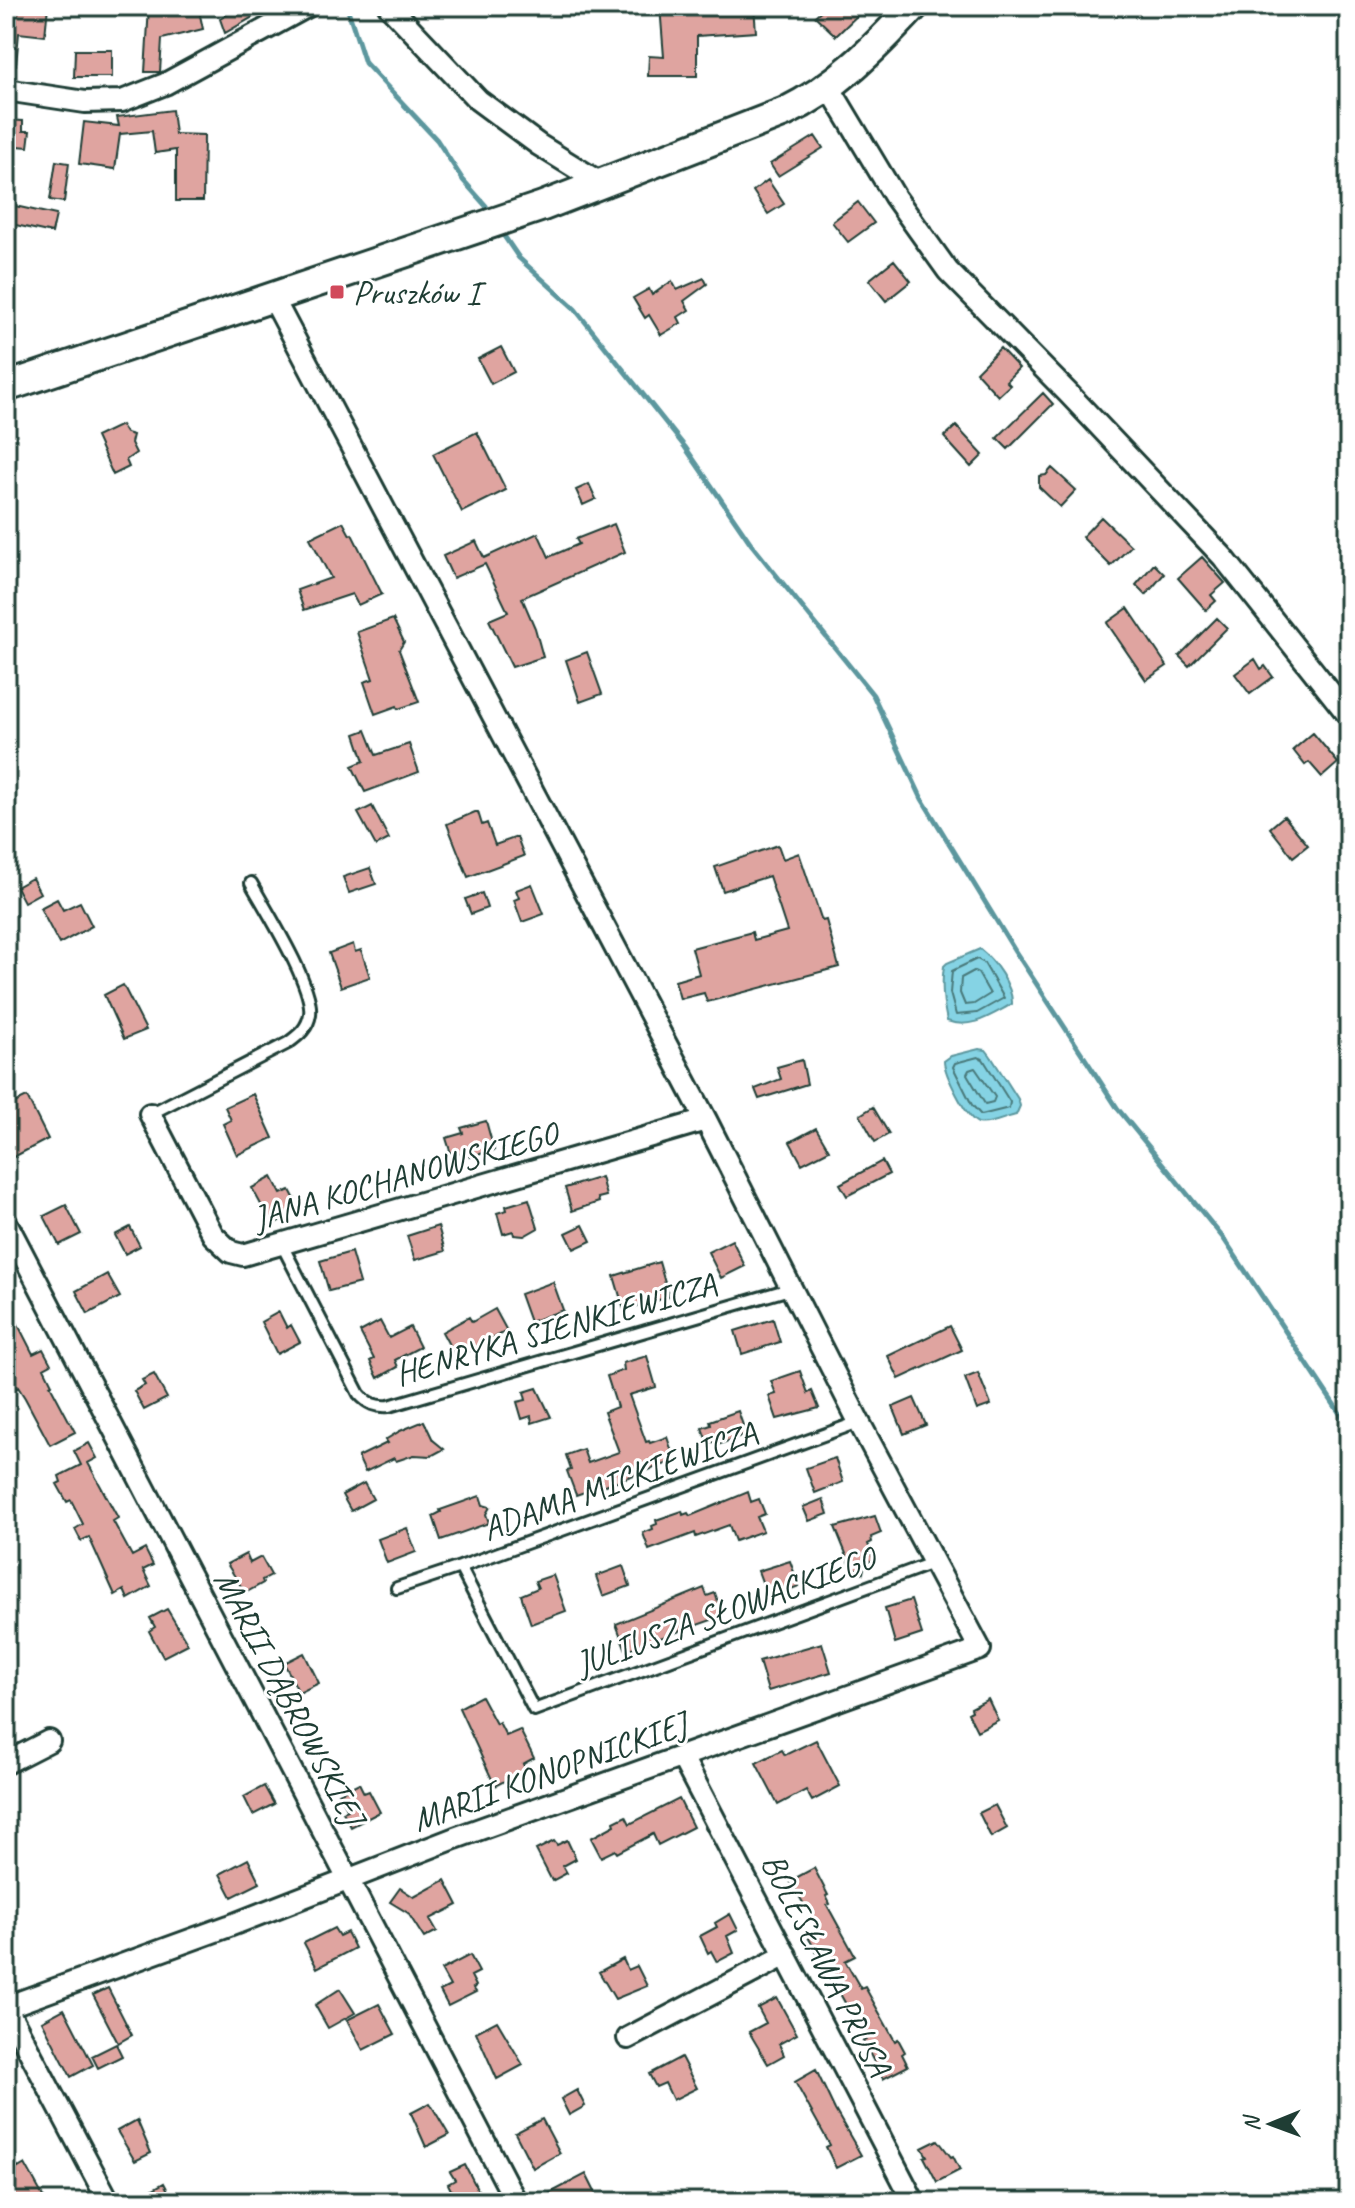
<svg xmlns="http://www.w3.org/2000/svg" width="1355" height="2208" font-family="Caveat,sans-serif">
<rect width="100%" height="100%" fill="#fff"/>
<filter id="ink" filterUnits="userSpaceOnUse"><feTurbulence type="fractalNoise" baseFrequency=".0125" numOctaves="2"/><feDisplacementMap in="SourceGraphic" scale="16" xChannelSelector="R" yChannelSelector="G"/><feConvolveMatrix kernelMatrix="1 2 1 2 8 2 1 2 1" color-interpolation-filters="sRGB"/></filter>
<g filter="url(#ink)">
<path fill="#85d3e4" stroke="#5c979e" stroke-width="2" d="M980 949C994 960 1013 986 1012 1004 991 1015 971 1030 947 1021 943 1003 941 985 944 966L947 963Z
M979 1049 986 1050 990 1055 1018 1099 1020 1106 1016 1115C1006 1117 988 1126 978 1123 967 1119 944 1073 944 1061L951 1056Z"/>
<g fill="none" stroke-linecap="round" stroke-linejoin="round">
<path stroke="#48797a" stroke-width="2" d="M977 959 984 963 1004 998 977 1013 956 1015 950 993 952 971Z
M974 971 978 973 990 994 974 1004 965 1005 960 993 961 978Z
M978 1057 983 1059 1010 1102 1009 1108 981 1115 972 1105 953 1067 955 1063Z
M975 1068 995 1097 993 1102 985 1104 967 1074 969 1070Z"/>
<path stroke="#5c979e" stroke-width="5" d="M347 7 365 63 437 140 463 180 486 206
M504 236 519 258 575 309 685 447 752 545 873 695 922 799 1015 951 1118 1109 1224 1239 1349 1427"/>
</g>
<path fill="#dfa4a0" stroke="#1f3d34" stroke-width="2" d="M34 6H48L45 36 19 33 16 65H6V7L33 9Z
M182 6H198L203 29 162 39 160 72H145L149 7 171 9Z
M242 6H272L225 33 220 19Z
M660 6H754L756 32 697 36V76H648L649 56 664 57Z
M826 6H867L836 36 815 16Z
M75 50H112V77H74Z
M172 110 175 134 204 135 203 201H176V150L155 153 152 131 120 134 115 169 79 164 84 122 119 126 117 117Z
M6 120 23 121V131H30L28 147 6 145Z
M815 136 823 148 778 176 770 164Z
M56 161 69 163 64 202 50 200Z
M768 180 784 204 768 214 753 191Z
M858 202 874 223 848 242 832 222Z
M15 206 56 215 52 233 11 224Z
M894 260 911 281 886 301 869 280Z
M704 278 707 284 684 301 689 310 678 317 681 323 661 335 649 315 645 318 633 298 649 289 652 295 672 281 677 290Z
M501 347 514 372 491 384 478 359Z
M1000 348 1019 368 1006 381 1010 385 998 396 976 372Z
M1043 393 1053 404 1008 449 997 438Z
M121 425 126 433 133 435 131 443 136 453 126 460 129 467 113 475 96 437Z
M956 426 983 455 971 467 944 437Z
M477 432 506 490 462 512 433 454Z
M1052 468 1076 490 1060 507 1039 487V476L1046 475Z
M589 484 596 499 583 505 576 490Z
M1101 517 1131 546 1111 566 1082 537Z
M343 522 350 535 352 534 382 594 358 605 352 594 304 610 297 590 331 578 310 538Z
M614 524 625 552 522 598 535 628 543 657 512 667 489 620 508 612 485 564 453 578 443 556 476 541 484 558 538 533 549 557 579 544 576 539Z
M1202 557 1225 583 1211 595 1216 601 1206 610 1178 578Z
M1154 564 1164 574 1146 595 1136 585Z
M1128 608 1167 666 1146 680 1107 623Z
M1217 618 1227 628 1189 666 1179 656Z
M393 619 404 642 399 650 419 702 398 709 397 706 375 714 364 682 373 679 357 632Z
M587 652 602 694 580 702 566 660Z
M1255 659 1261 669 1265 666 1273 677 1250 694 1235 674Z
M366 730 376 755 409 744 419 772 365 792 352 766 364 761 355 734Z
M1313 733 1338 763 1322 777 1309 762 1305 765 1293 750Z
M372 806 389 839 376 846 358 813Z
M475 812H478L482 825 487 823 495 845 517 837 524 856 468 877 447 824Z
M1284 816 1308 845 1293 857 1270 828Z
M778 845 783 859 799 853 822 921 826 920 839 967 707 1002 704 993 680 999 675 981 699 974 692 948 752 932 754 940 787 931 769 876 723 891 715 867Z
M370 868 376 884 349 893 343 877Z
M32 878 40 893 24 902 16 887Z
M532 884 544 914 522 922 514 900 519 898 516 890Z
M482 893 487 908 471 914 465 899Z
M57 899 63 910 80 902 92 926 59 944 40 908Z
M353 944 355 952 361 950 370 977 341 987 329 953Z
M123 985 146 1030 124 1039 104 995Z
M802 1060 807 1084 759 1099 755 1089 781 1079 777 1067Z
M253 1094 273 1138 237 1155 223 1124 231 1120 225 1107Z
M27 1097 48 1139 6 1161V1107Z
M873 1107 889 1134 875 1142 860 1115Z
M486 1121 494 1150 470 1157 468 1152 452 1157 446 1138 463 1133 461 1128Z
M816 1128 829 1150 802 1164 790 1142Z
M882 1161 889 1174 847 1196 840 1184Z
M272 1177 281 1194 290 1190 298 1205 290 1210 292 1214 272 1225 252 1188Z
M601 1177 606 1196 598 1198 599 1202 572 1211 565 1188Z
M529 1199 538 1228 524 1236 514 1235 513 1231 503 1234 497 1213 507 1210 506 1206Z
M66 1205 81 1234 59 1245 44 1216Z
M583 1225 591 1241 574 1249 566 1233Z
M438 1226 445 1251 415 1260 407 1236Z
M130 1227 140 1246 125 1254 115 1235Z
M732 1240 745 1266 721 1278 708 1252Z
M351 1252 360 1283 329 1291 320 1261Z
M659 1262 669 1297 624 1310 614 1276Z
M107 1274 120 1297 88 1314 76 1291Z
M553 1282 563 1310 530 1322 520 1294Z
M6 1301 33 1354 43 1349 51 1364 44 1368 52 1384 50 1385 75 1432 50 1445 25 1398 18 1387 11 1391 6 1382Z
M495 1309 507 1331 456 1358 442 1332 469 1317 472 1322Z
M279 1312 287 1328 291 1325 300 1342 277 1354 261 1322Z
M773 1319 780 1342 742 1354 735 1331Z
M380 1321 389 1338 410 1327 420 1347 395 1360 398 1367 378 1378 370 1361 374 1359 360 1332Z
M950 1326 962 1350 899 1379 888 1356Z
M647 1356 656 1387 629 1395 646 1442 649 1441 650 1443 667 1437 675 1461 576 1495 567 1471 571 1470 566 1455 583 1449 588 1463 619 1452 604 1412 617 1407 607 1376 624 1370 623 1363Z
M800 1371 808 1393 812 1391 819 1408 777 1419 769 1396 776 1394 771 1381Z
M978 1373 991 1405 977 1410 965 1378Z
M154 1374 167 1398 144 1410 134 1391 145 1385 142 1380Z
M537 1388 551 1417 532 1423 531 1416 522 1419 517 1402 526 1400 524 1392Z
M914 1398 926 1425 904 1434 893 1407Z
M738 1411 746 1434 718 1445 717 1441 708 1444 702 1428 711 1425 710 1421Z
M424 1421 433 1440 444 1449 431 1456 414 1455 396 1461 394 1458 365 1472 358 1457 387 1443 385 1440 400 1431Z
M89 1443 97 1458 88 1463 118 1518 113 1521 132 1556 145 1549 153 1565 143 1570 151 1586 128 1599 124 1590 115 1595 89 1537 81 1541 75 1529 83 1524 71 1500 67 1502 57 1484 61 1482 59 1476 81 1465 74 1451Z
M835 1458 843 1482 815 1493 806 1468Z
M364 1483 373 1499 351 1511 342 1495Z
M748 1492 751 1502 759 1499 765 1514 757 1517 763 1531 735 1541 729 1525 696 1537 695 1533 649 1550 643 1533 653 1529 652 1526 657 1524 656 1520 682 1511 683 1515 688 1513 690 1516Z
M480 1496 483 1505 490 1507 486 1514 489 1523 441 1540 433 1516 441 1512 440 1510Z
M823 1499 828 1514 809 1521 803 1507Z
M875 1516 881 1533 871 1537 872 1542 868 1544 874 1560 865 1563 863 1573 851 1566 835 1527Z
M407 1528 416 1552 387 1563 378 1539Z
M246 1554 250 1563 261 1557 271 1575 262 1580 263 1583 245 1593 227 1564Z
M790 1561 799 1586 768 1598 758 1571Z
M623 1566 630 1586 603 1596 596 1576Z
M553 1575 566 1611 531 1624 521 1595 538 1588 535 1581Z
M704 1588 707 1596 715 1593 723 1616 626 1650 616 1624Z
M911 1600 922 1634 895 1643 885 1608Z
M167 1609 188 1644 163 1657 149 1631 155 1627 150 1618Z
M822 1643 831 1672 768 1691 759 1661Z
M304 1653 319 1683 299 1693 284 1663Z
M481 1696 496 1724 499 1722 506 1736 520 1730 534 1758 523 1764 526 1770 495 1786 459 1708Z
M988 1699 998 1720 977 1731 968 1713 972 1711 971 1708Z
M816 1740 840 1786 812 1801 806 1790 778 1805 756 1763 782 1750 785 1755Z
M359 1783 364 1793 369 1791 380 1812 351 1827 343 1812 348 1810 339 1793Z
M264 1786 274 1804 253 1815 244 1797Z
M679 1799 693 1827 658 1845 653 1834 617 1853 615 1850 601 1857 591 1838 615 1825 614 1822 626 1816 630 1824Z
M995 1805 1007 1828 991 1837 979 1813Z
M567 1840 576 1859 563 1866 567 1873 552 1881 536 1850 554 1841 557 1845Z
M248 1859 260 1883 232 1897 220 1874Z
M814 1868 828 1895 826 1896 830 1904 827 1905 855 1956 845 1961 861 1989 865 1987 895 2041 898 2039 905 2052 902 2054 908 2066 883 2079 863 2041 866 2040 808 1937 820 1931 790 1881Z
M445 1880 458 1905 430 1919 437 1931 424 1938 408 1913 390 1902 400 1888 414 1897Z
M730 1914 738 1930 727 1936 734 1953 717 1962 711 1951 708 1953 700 1936 717 1927 715 1923Z
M334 1928 339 1936 347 1932 355 1948 317 1968 304 1943Z
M470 1955 479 1972 471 1976 476 1986 473 1988 476 1992 448 2006 440 1991 450 1986 441 1970Z
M623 1959 628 1970 637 1966 647 1986 615 1999 599 1972Z
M108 1988 132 2035 118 2043 93 1995Z
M340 1989 355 2013 328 2028 315 2005Z
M777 1998 797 2034 779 2044 784 2055 768 2064 749 2032 766 2023 758 2008Z
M379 2004 395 2034 363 2050 347 2020Z
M64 2009 93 2065 71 2077 42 2021Z
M497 2021 523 2065 497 2079 476 2032Z
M116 2044 122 2056 98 2068 92 2056Z
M681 2057 697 2088 673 2100 665 2083 656 2087 649 2074Z
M816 2070 835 2110 861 2155 836 2168 826 2147 830 2145 795 2082Z
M577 2090 585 2106 569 2115 561 2099Z
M430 2103 449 2135 426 2147 411 2113Z
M542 2119 560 2153 533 2168 515 2133Z
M137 2120 151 2153 135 2161 117 2131Z
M938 2140 951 2157 953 2156 960 2170 937 2182 924 2157 927 2156 922 2148Z
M6 2145 18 2168 25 2164 46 2202H14L6 2187Z
M465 2165 484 2202H457L448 2184 455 2180 450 2172Z
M586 2174 600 2202H533Z
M164 2183 174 2202H153L148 2192Z"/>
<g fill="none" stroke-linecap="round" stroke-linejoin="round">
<g stroke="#1f3d34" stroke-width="16">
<path id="lane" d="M150 1114 288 1043C299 1035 308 1028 310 1014 314 986 266 910 251 883
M282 1245 359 1394C368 1404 376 1407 389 1406L793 1288
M460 1567 534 1710 935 1562
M397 1588 460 1567 859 1422"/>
</g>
<g stroke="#1f3d34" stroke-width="26">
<path id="street" d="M389 6 478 100 539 145 602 184
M829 87 895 197 948 271 1068 393 1223 557 1349 716
M6 90 85 102 122 101 165 84 308 6
M150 1114 213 1235 231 1252 243 1255 706 1120
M6 1222 516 2202
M682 1757 914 2202
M6 1763 49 1741
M6 2007 229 1926 455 1838 980 1649 859 1422 706 1120 273 298
M6 2007 109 2202
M628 2038 786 1955"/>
</g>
<g stroke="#1f3d34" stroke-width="34">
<path id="secondary" d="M6 387 543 206 785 112C837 87 875 48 914 6"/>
</g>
<use href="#lane" stroke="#fff" stroke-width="10"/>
<use href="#street" stroke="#fff" stroke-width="20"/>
<use href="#secondary" stroke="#fff" stroke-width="28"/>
</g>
</g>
<rect fill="#d1495b" stroke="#fff" stroke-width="3" x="329" y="284" width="16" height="16" rx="4"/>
<g text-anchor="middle" stroke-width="6" stroke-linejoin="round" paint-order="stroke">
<g font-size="34" fill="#1f3d34" stroke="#fff" text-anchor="start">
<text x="353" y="304">Pruszków I</text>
</g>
<g font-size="34" fill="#1f3d34" stroke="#fff">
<text transform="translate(405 1175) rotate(-16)" y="12">JANA KOCHANOWSKIEGO</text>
<text transform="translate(555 1328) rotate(-16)" y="12">HENRYKA SIENKIEWICZA</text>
<text transform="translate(619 1480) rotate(-20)" y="12">ADAMA MICKIEWICZA</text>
<text transform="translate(725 1610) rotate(-20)" y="12">JULIUSZA SŁOWACKIEGO</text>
<text transform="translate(290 1697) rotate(62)" y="12">MARII DĄBROWSKIEJ</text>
<text transform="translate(549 1771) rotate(-20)" y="12">MARII KONOPNICKIEJ</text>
<text transform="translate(827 1964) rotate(63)" y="12">BOLESŁAWA PRUSA</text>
</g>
</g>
<rect width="1355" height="2208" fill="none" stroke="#fff" stroke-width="32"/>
<rect x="16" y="16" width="1323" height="2176" fill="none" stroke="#1f3d34" stroke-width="3" filter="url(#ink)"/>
<g transform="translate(1271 2124) rotate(269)" stroke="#ffffff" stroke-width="6" paint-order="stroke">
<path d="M0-6L14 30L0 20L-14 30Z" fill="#1f3d34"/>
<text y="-12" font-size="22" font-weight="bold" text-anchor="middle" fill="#1f3d34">N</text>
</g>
</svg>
